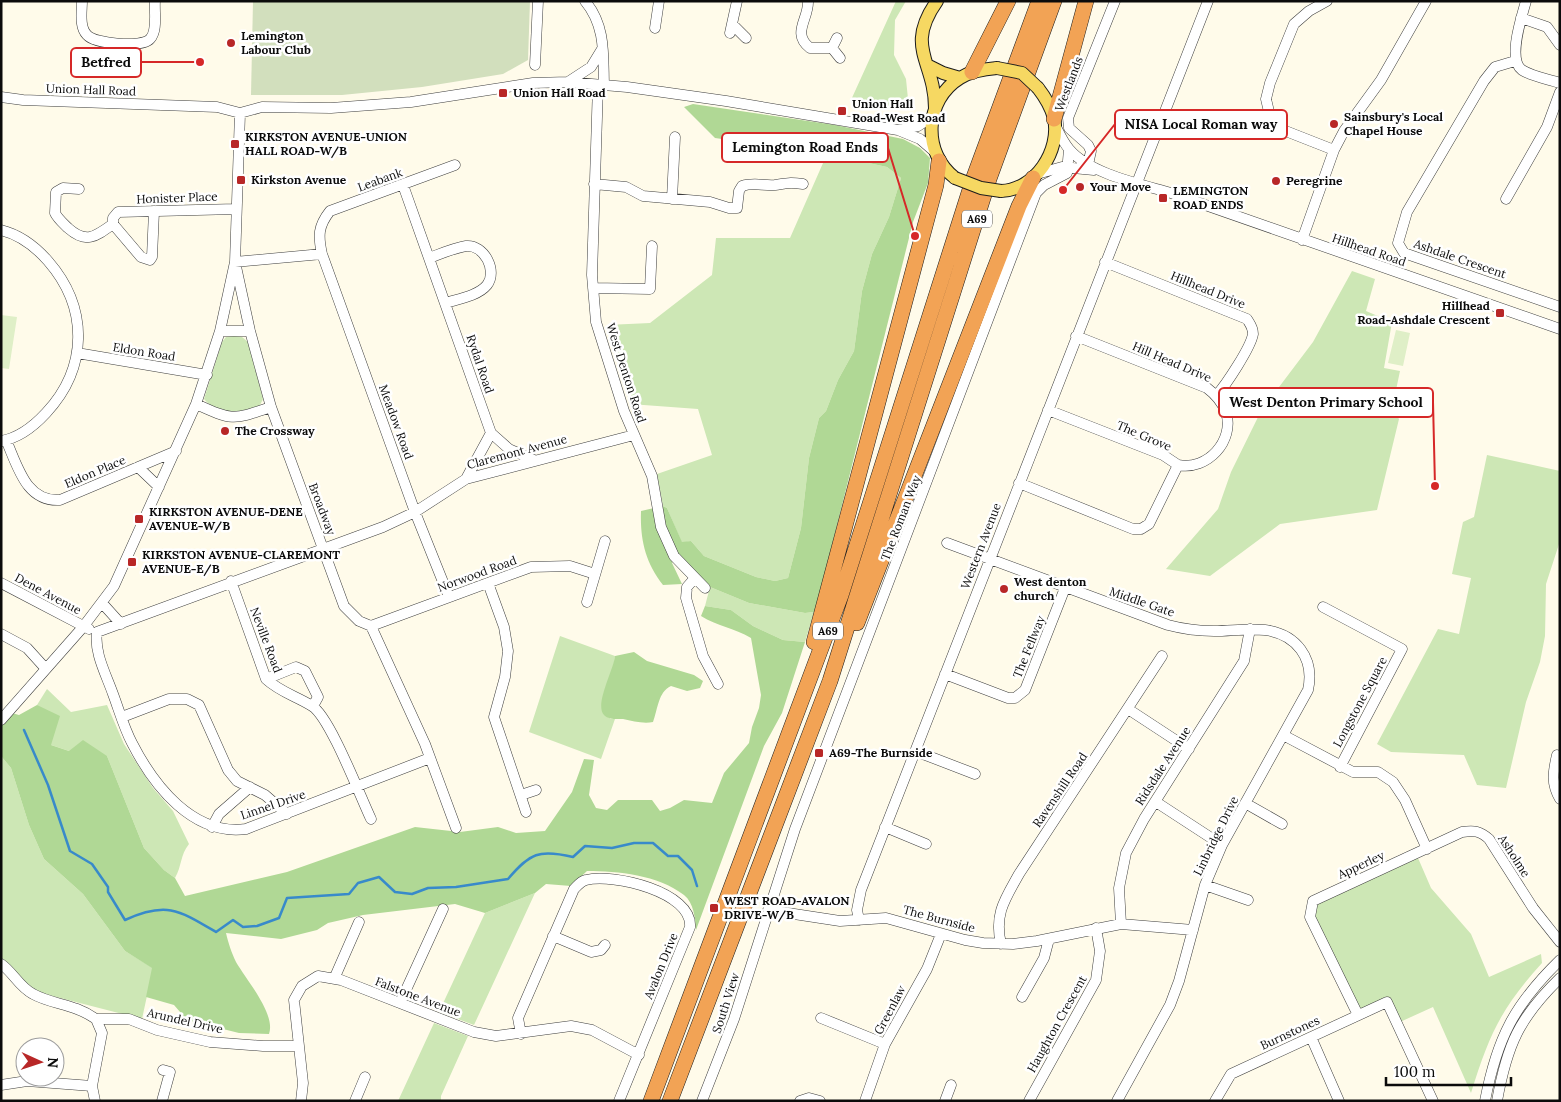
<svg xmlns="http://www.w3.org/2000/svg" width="1561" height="1102" font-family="Lora,serif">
<rect width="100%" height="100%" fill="#fffbea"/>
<path fill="#cde7b5" d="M896 1H906L895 20 894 55 906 79 908 99 897 108 851 100Z
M827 154 887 167 901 178 889 217 872 254 862 291 854 351 838 380 826 411 819 418 809 458 801 528 788 578 775 581 756 577 704 556 691 541 682 543 667 508 663 506 657 474 712 455 698 409 630 404 607 325 650 323 712 275 716 238H790Z
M1352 271 1375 279 1366 311 1392 322 1384 368 1400 371 1392 409 1399 419 1377 510 1280 524 1210 576 1166 569 1218 509 1231 472 1261 411 1313 342Z
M234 336 242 337 248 342 263 399 259 407C241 413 217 415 204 399L222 342 226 337Z
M1487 455 1560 471V541L1546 584 1545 636 1540 662 1526 702 1506 788 1477 785 1464 755 1391 752 1377 744 1438 629 1459 634 1471 578 1452 574 1463 522 1474 517Z
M710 587 749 603 805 613 814 612 805 642 783 640 753 626 731 610 705 606Z
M560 636 615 656 614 668 608 680 610 719H615L601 759 529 732Z
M47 689 71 712 107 705 124 744 153 788 173 811 189 844C180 855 182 866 175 878L164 870 144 848 107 756 69 751 51 745 37 705Z
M1 756 11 768 29 825 44 859 83 894 125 951 153 968 142 1019 33 991 1 961Z
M1418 858 1431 888 1471 934 1489 977 1541 954 1542 963C1501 1008 1489 1035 1471 1093L1433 1007 1400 1022 1389 998 1361 1009 1356 1003 1314 917 1316 904Z
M535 893 474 1025 439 1012 485 913Z
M434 1023 468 1036 441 1096V1101H398Z"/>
<path fill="#b0d895" d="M693 104 835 125 903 139 920 148 930 158 928 183 913 222 817 605 814 612 805 613 749 603 710 587 679 554 672 563 682 584 663 585C645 562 640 539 641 511L663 506 667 508 682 542 691 541 704 556 756 577 775 581 788 578 801 528 809 458 819 418 826 411 838 380 854 351 862 291 872 254 889 217 901 178 887 167 827 154 715 138 684 107Z
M705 606 731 610 753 626 783 640 805 642 782 713 764 746 696 930C695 918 694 903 684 895 658 875 618 871 587 871L571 886 546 884 535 893 485 913 455 904 363 915 328 923 317 930 281 939 226 933C228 942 232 954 236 962 247 981 276 1014 269 1034L239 1033 187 1020 174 1005 146 997 152 968 125 951 83 894 44 859 29 825 11 768 1 756V710L19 715 37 705 60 716 51 745 69 751 83 740 107 756 144 848 164 870 175 878 185 896 287 872 415 827 460 832 498 827 516 833 545 831 572 792 584 759 594 760 589 795 596 808 607 810 618 800H652L660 811 670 808 684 800 712 803 724 773 749 743 752 727 759 708 761 695 751 638C734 628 717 626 701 616Z
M634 652 647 661 694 675 703 681 700 688 687 691 671 686C658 692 658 709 653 722 643 724 633 721 623 719 617 719 609 720 604 715 594 705 614 669 615 656Z"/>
<path fill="#d2dfbd" d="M253 1H530L528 60 503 74 422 87 342 95H251Z"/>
<path fill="#dfefc7" d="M1 315 17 317 9 369 1 368Z
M1396 330 1410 333 1403 366 1388 363Z"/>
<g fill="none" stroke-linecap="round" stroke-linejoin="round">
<path stroke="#388aca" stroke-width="2.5" d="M24 730 48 785 70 851 92 864 108 887V892L125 920C166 901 179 910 216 932L233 920 243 927 257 926 279 918 287 898 349 894 358 883 379 877 395 892 412 894 428 888 456 887 508 879C530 853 539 849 573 857L585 846 612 848 634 843H653L668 856H678L692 870 697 886"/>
<g stroke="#3e3e3e" stroke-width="11">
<path id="minor" d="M82 1C82 11 79 27 87 35 95 44 142 48 150 39 158 31 154 12 155 1
M585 1C606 26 603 55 604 85
M808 1C809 19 791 33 810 48H832
M1327 1 1309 11 1294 24 1270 83 1266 99 1270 116 1278 128 1334 150
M1526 1C1522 16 1507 59 1522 70 1533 77 1548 79 1560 83
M1521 18 1547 27 1560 45
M732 24 746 38
M655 28 659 1
M730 33 737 1
M837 38 832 48 840 58
M1515 61 1495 67 1484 81 1407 212 1398 243 1404 253 1560 307
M535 65 538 1
M568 82 591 67 602 49
M598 85 592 275 596 322 624 411 652 476 661 527 674 556 705 588
M1 97 23 100 217 107 240 113 262 107 331 108 411 102 533 83 568 82 627 87 726 101 898 130 920 139 935 152
M1055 125C1059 133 1063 142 1069 149 1090 174 1140 184 1171 193L1560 329
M899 130 918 126 933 116
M1087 169 1091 151 1088 145 1069 128 1068 118 1115 1
M1037 174 1062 167 1094 170
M594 184 626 187 643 196 710 202 729 208H737L739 191 742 186C754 182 764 186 775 185 788 183 790 182 803 184
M403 185 491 433 509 449 534 460
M79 189 63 188 56 192 55 213C58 219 63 223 68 228 86 244 95 237 113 224V218L118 212 236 209
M672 199 675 137
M1506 199 1547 127 1560 92
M113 224 141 257 150 260 152 257 154 211
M1 230C21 235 35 246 48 261 89 308 88 368 46 413 34 426 19 438 1 441
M1302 240 1334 150 1344 131 1381 80 1426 1
M322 254 235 262 250 331 271 407 344 606 359 621 371 626 425 744 456 828
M429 258C440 254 454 248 466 246 484 244 498 271 487 285 478 296 458 299 445 303
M1105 262 1247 319C1250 324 1253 327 1253 334 1251 347 1226 385 1216 396
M593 288 650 289 652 246
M220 331H250
M1076 336 1207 388C1215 394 1222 402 1226 412 1235 441 1207 471 1178 465
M77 353 207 375
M196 404C233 421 233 420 271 407
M6 440C18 467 26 502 60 500L176 451
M138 467 159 487
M466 479 491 433
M1019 483 1133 529H1141L1149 524 1178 465 1163 455 1048 410
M947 543 1168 625C1183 629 1199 631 1214 631 1231 631 1248 628 1265 630 1296 634 1315 658 1308 690L1222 845 1205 885 1179 981 1170 1005 1117 1101
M694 579 687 587 686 598 703 656 718 684
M231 581 266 679C280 692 296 696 312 706 330 717 360 796 371 819
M1 583 89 629
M488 583 504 627 508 651 505 677 494 717 526 812
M449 597 415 512 322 254C318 236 318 226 330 211L455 165
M587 602 605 541
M102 603 121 624
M1323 607 1402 649 1340 767
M371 626 531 567 570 566 595 574
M1 634 27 648 46 669
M945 674 1008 698H1015L1025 690 1065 588
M266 679 296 667 305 671 318 697 313 706
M1128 709 1189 749
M122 717 169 699H187L199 705 228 770 237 781 265 795 287 814
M1 720 83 627 114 586 196 404 220 331 235 262 240 113
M1283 735 1353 772H1378L1393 782 1405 800 1427 849
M915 751 975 774
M1557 755C1553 772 1551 784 1560 799
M430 758 246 829C193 836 154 786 132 743 124 728 119 710 113 694 106 674 94 653 97 632L383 527 415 512 466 479 634 435
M521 795 536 790
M1156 802 1222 845
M1245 803 1282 824
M212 827 219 814 250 787
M885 827 926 844
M1205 885 1248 900
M768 910 840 921 886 918 965 940 983 943 1013 944 1037 941 1121 924 1193 930
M859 920 857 910 861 890 1208 1
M1121 924 1119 888 1126 853 1144 819 1244 661 1250 629
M553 936 591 952 601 950 605 945
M1001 944C994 914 1005 899 1019 874L1162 656
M1 964C13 972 19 987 33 994 53 1005 73 1003 96 1019
M334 979 359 922
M1022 997 1044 958 1049 939
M400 1003 443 909
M1358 1015 1310 917 1313 901 1462 832C1474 830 1480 831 1489 839L1533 908 1560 942
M821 1018 885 1044
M96 1019H129L157 1030 210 1042 263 1046H299
M521 1034 518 1018 574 889C577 886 581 881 586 880 613 873 693 892 690 927L619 1101
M1311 1037 1339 1101
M1 1085 27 1081 92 1086
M95 1101 92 1086 102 1033 96 1019
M162 1101 170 1072 163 1070
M301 1101 303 1083 294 1000 302 986 318 976 341 980 474 1032 496 1036 571 1026 592 1030 639 1055
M355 1101 365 1077
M702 1101 734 1019 795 829 1036 193 1044 185 1067 173 1069 149
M800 1101 809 1098 820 1101
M865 1101 885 1044 927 969 941 934
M945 1101 951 1085
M1029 1101 1096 980 1100 951 1096 928
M1215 1101 1231 1074 1387 1002 1433 1101
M1485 1101C1497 1038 1514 1005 1560 960
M1497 1101C1507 1045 1519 1018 1560 978"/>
</g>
<g stroke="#1c1c1c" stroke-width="14">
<path id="major" d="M927 65 943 73 960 78
M935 108C935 61 904 48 937 1
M955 178C922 153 924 100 960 78 971 71 984 69 997 68
M1001 191C1035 190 1061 151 1054 118 1051 107 1045 97 1038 88"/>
</g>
<g stroke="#1c1c1c" stroke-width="16">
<path id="highway" d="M972 72 1008 1
M1054 119 1086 1
M857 623 1019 206 1033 178
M814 642 936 185 939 161
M651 1101 841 595 974 177 1039 1
M670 1101 830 681 989 179 1054 1"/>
</g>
<use href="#minor" stroke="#fff" stroke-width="10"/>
<use href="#major" stroke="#f6d862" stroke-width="12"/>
<use href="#highway" stroke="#f2a355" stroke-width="15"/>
<g stroke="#1c1c1c" stroke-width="14" stroke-linecap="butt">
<path id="major-bridge" d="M997 68 1022 73 1038 88
M955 178 981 188 1001 191"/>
</g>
<use href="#major-bridge" stroke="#f6d862" stroke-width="12"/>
</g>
<g fill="#b82727" stroke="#fff" stroke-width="2">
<circle cx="231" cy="43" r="5"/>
<rect x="498" y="88" width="10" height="10" rx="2.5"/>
<rect x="837" y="106" width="10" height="10" rx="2.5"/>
<circle cx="1334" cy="124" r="5"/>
<rect x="230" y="139" width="10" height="10" rx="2.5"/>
<rect x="236" y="175" width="10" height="10" rx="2.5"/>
<circle cx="1276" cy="181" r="5"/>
<circle cx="1080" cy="187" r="5"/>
<rect x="1158" y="193" width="10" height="10" rx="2.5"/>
<rect x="1495" y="308" width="10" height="10" rx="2.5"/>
<circle cx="225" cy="431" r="5"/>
<rect x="134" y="514" width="10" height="10" rx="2.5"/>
<rect x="127" y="557" width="10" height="10" rx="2.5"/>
<circle cx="1004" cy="589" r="5"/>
<rect x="814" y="748" width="10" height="10" rx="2.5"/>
<rect x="709" y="903" width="10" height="10" rx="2.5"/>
</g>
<g text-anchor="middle" stroke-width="5" stroke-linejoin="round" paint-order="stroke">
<g fill="#fff" stroke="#545454" stroke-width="1">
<rect x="962" y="210.5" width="30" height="17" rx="4"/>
<rect x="813" y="622.5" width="30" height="17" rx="4"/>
</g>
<g font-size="11" font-weight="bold" fill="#0b0b0b">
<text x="977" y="223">A69</text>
<text x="828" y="635">A69</text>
</g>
<g font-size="12" font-weight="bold" fill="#0b0b0b" stroke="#fff" text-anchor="start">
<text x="241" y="40">Lemington<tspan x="241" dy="14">Labour Club</tspan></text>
<text x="513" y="97">Union Hall Road</text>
<text x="852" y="108">Union Hall<tspan x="852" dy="14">Road-West Road</tspan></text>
<text x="1344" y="121">Sainsbury's Local<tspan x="1344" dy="14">Chapel House</tspan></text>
<text x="245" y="141">KIRKSTON AVENUE-UNION<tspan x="245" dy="14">HALL ROAD-W/B</tspan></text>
<text x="251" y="184">Kirkston Avenue</text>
<text x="1286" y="185">Peregrine</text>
<text x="1090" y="191">Your Move</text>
<text x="1173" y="195">LEMINGTON<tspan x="1173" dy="14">ROAD ENDS</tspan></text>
<text x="1490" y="310" text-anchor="end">Hillhead<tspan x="1490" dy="14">Road-Ashdale Crescent</tspan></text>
<text x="235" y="435">The Crossway</text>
<text x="149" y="516">KIRKSTON AVENUE-DENE<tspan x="149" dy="14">AVENUE-W/B</tspan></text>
<text x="142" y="559">KIRKSTON AVENUE-CLAREMONT<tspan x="142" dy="14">AVENUE-E/B</tspan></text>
<text x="1014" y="586">West denton<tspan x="1014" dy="14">church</tspan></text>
<text x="829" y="757">A69-The Burnside</text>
<text x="724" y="905">WEST ROAD-AVALON<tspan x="724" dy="14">DRIVE-W/B</tspan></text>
</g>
<g font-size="12" fill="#0b0b0b" stroke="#fff">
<text transform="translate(1069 84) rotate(-69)" y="4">Westlands</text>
<text transform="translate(91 90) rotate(2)" y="4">Union Hall Road</text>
<text transform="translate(380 180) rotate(-20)" y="4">Leabank</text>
<text transform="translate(177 198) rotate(-2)" y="4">Honister Place</text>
<text transform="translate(1369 250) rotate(19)" y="4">Hillhead Road</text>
<text transform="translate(1460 259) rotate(19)" y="4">Ashdale Crescent</text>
<text transform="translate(1208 290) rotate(22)" y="4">Hillhead Drive</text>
<text transform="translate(144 352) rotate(9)" y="4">Eldon Road</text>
<text transform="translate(1172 362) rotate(23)" y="4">Hill Head Drive</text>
<text transform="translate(480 364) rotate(71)" y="4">Rydal Road</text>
<text transform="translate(626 373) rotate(72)" y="4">West Denton Road</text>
<text transform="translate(396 422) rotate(70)" y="4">Meadow Road</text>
<text transform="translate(1144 436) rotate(23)" y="4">The Grove</text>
<text transform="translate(517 452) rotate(-15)" y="4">Claremont Avenue</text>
<text transform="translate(95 472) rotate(-23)" y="4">Eldon Place</text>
<text transform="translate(322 509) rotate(69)" y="4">Broadway</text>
<text transform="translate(901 518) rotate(-69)" y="4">The Roman Way</text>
<text transform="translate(981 546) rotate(-69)" y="4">Western Avenue</text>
<text transform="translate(477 574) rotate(-20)" y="4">Norwood Road</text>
<text transform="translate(48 594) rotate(28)" y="4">Dene Avenue</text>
<text transform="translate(1142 602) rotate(19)" y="4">Middle Gate</text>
<text transform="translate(266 640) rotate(69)" y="4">Neville Road</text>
<text transform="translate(1029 647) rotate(-68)" y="4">The Fellway</text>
<text transform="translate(1360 702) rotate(-62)" y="4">Longstone Square</text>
<text transform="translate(1163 766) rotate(-57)" y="4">Ridsdale Avenue</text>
<text transform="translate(1060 790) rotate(-56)" y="4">Ravenshill Road</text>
<text transform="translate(273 805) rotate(-19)" y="4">Linnel Drive</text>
<text transform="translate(1216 836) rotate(-64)" y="4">Linbridge Drive</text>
<text transform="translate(1514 856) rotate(57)" y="4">Asholme</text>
<text transform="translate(1361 865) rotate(-25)" y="4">Apperley</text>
<text transform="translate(939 919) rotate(15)" y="4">The Burnside</text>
<text transform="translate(661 966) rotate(-68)" y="4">Avalon Drive</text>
<text transform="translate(418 997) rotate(21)" y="4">Falstone Avenue</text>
<text transform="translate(726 1003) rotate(-72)" y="4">South View</text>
<text transform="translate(890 1010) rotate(-62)" y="4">Greenlaw</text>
<text transform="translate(185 1021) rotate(13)" y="4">Arundel Drive</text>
<text transform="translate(1057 1024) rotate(-61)" y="4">Haughton Crescent</text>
<text transform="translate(1290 1033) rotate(-25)" y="4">Burnstones</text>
</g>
</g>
<path fill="none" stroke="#d62828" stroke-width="2" d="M200 62L141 62M1063 190L1115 124M915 236L888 148M1435 486L1433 402"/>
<g fill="#d62828" stroke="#fff" stroke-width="2">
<circle cx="200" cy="62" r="5"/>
<circle cx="1063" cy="190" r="5"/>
<circle cx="915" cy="236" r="5"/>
<circle cx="1435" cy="486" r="5"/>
</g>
<g fill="#fff" stroke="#d62828" stroke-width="2">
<rect x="71" y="48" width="70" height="29" rx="5"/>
<rect x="1115" y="110" width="172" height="29" rx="5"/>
<rect x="722" y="133" width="166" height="29" rx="5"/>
<rect x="1219" y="388" width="214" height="29" rx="5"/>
</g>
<g font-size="14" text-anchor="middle" font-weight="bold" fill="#0b0b0b">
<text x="106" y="67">Betfred</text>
<text x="1201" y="129">NISA Local Roman way</text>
<text x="805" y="152">Lemington Road Ends</text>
<text x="1326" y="407">West Denton Primary School</text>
</g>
<rect width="1561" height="1102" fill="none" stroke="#0b0b0b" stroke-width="5"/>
<g transform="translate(40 1062) rotate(93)"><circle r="24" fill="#ffffff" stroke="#9d9d9d"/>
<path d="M0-4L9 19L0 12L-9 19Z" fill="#b82727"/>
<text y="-8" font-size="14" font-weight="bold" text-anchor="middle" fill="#0b0b0b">N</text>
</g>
<path d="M1386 1077v8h125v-8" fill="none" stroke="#0b0b0b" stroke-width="2.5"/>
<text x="1394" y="1077" font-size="15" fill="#0b0b0b" stroke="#ffffff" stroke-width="4" paint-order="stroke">100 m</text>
</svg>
